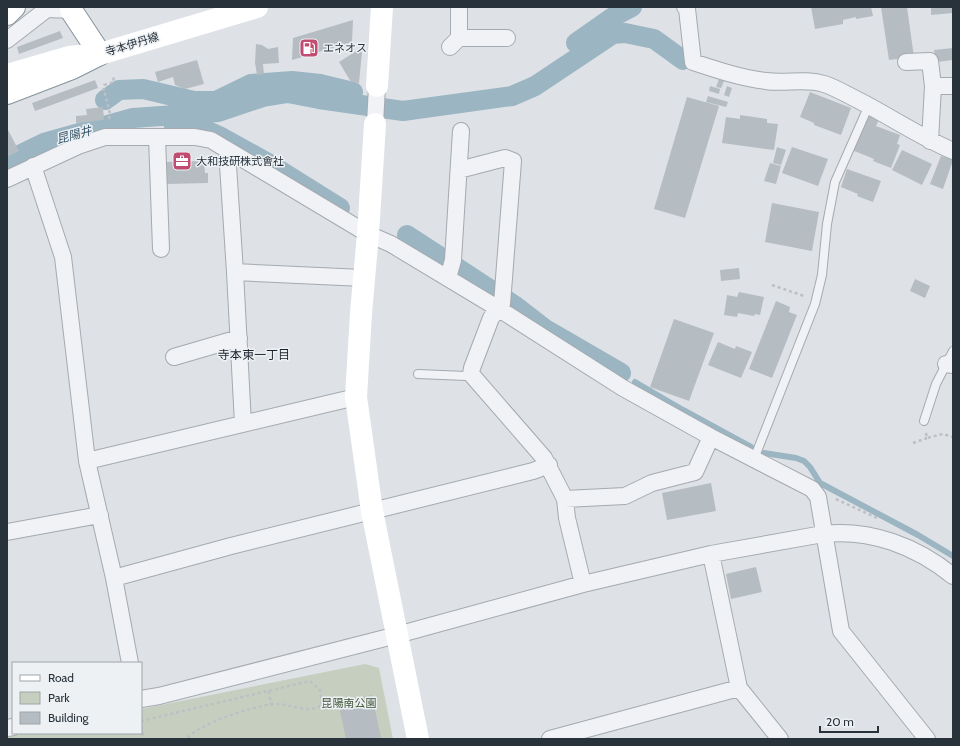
<svg xmlns="http://www.w3.org/2000/svg" width="960" height="746" font-family="Cabin,'Noto Sans JP',sans-serif">
<rect width="100%" height="100%" fill="#dee2e6"/>
<path fill="#c6cfbf" d="M365 664 379 668 393 739H7V737L26 733H141V709Z"/>
<g fill="none" stroke-linecap="round" stroke-linejoin="round">
<path stroke="#9bb5c3" stroke-width="6" d="M635 382 683 410 751 447
M764 453 796 458 804 461 810 467 820 483 918 535 953 556"/>
<path stroke="#9bb5c3" stroke-width="20" d="M576 43 613 17 632 7
M105 100 119 90 143 89 194 101H216L251 84 292 81 320 84 353 92
M173 123 187 122 221 137 268 163 340 208
M7 161 44 143 133 118 218 112 263 97 288 93 319 99 403 111 512 96 535 86 613 34 625 33 654 39 683 60
M407 235 514 305 545 329 621 373"/>
</g>
<path fill="#b5bcc2" d="M811 7H871L873 16 856 19V17L843 20V24L815 29Z
M881 7H907L914 57 889 60Z
M931 7H953V13L931 15Z
M353 20 352 42 292 60 293 38Z
M60 31 63 38 19 54 17 47Z
M256 44 262 45 268 49 278 47 279 63 263 64 264 74 257 75 255 63Z
M953 48V60L936 62 934 50Z
M358 50 362 52 359 83 351 82 339 62Z
M197 60 204 84 185 89 175 85 173 77 158 82 155 72Z
M719 79 724 81 721 88 716 87Z
M95 80 98 88 35 111 32 103Z
M710 86 720 89 719 94 709 91Z
M727 86 732 88 729 97 724 95Z
M810 92 851 108 841 135 814 125V123L800 117Z
M708 96 728 102 726 107 706 102Z
M687 97 719 106 685 218 654 209Z
M103 107 104 120 76 123V116L87 115 86 109Z
M866 114 879 119 876 126 900 135 897 144 900 145 891 168 873 161 874 159 852 150Z
M740 115 767 119V123L778 124 774 150 722 143 726 117 740 119Z
M7 128 19 151 7 157Z
M777 147 786 150 781 165 773 163Z
M792 147 828 159 818 186 782 173Z
M902 150 932 164 922 185 892 170Z
M941 156 953 160 943 189 930 184Z
M204 161 205 173H208V183L166 184V162Z
M770 163 781 166 776 184 764 181Z
M847 169 881 181 873 202 857 196 858 194 841 187Z
M772 203 819 212 812 251 765 242Z
M739 268 740 279 721 281 720 270Z
M915 279 930 286 925 298 910 291Z
M739 292 764 297 760 315 755 314 754 316 738 313 737 317 724 315 727 295 737 297Z
M776 301 790 307 789 312 797 315 772 378 749 369Z
M674 319 714 333 689 401 650 387Z
M718 342 735 349 736 346 752 352 741 378 708 365Z
M711 483 716 511 667 520 662 493Z
M756 567 762 592 731 599 726 574Z
M372 695 381 738 346 739 338 702Z"/>
<g fill="none" stroke-linecap="round" stroke-linejoin="round">
<g stroke="#a4aaaf" stroke-width="10">
<path id="lane" d="M418 374 466 376 471 374
M924 421 936 384 953 351
M754 459 815 304 822 275 827 224 835 182 869 105"/>
</g>
<g stroke="#a4aaaf" stroke-width="18">
<path id="street" d="M685 7 687 9 693 62C717 70 741 78 766 81 786 84 805 78 824 84 834 87 844 93 854 98 888 115 918 136 953 151
M459 38H507
M7 40 47 9 71 10
M450 47 459 38V7
M906 62 930 61 933 86 930 141
M933 86H953
M375 124 377 86
M157 137 161 249
M227 150 235 272 363 278
M33 166 63 257 87 461 114 578 130 663
M459 170 505 158 513 161 502 304 491 318 472 368 471 374 544 458 565 499 567 518 583 584
M7 179 78 146 105 137H195L211 140 368 234 391 244 499 309 623 388 711 437 812 489 818 497 841 631 927 739
M235 272 243 424
M448 278 453 260 461 131
M174 357 239 338
M946 364 953 365
M87 461 356 397
M565 499 625 496 652 483 695 472 711 437
M7 532 100 515
M114 578 231 546 533 471 549 465
M739 688 780 739
M141 699 159 696 397 635 583 584 711 554 823 534C871 529 916 546 953 576
M7 728 13 727
M550 739 739 688 711 554"/>
</g>
<g stroke="#86929b" stroke-width="24">
<path id="highway" d="M7 14 14 7
M7 93 72 68 100 54 71 10V7"/>
</g>
<path stroke="#bcc0c5" stroke-width="2.5" stroke-dasharray="3 3" stroke-linecap="butt" d="M109 119 110 114 105 94 103 93 104 85 114 82 113 76
M772 285 804 296
M926 433 927 438 943 434 953 437
M913 443 927 438
M836 499 877 518
M269 691 271 705
M141 721 310 681 320 690 322 705C307 715 290 703 274 704 251 707 202 722 186 739
M141 727 144 739"/>
<use href="#lane" stroke="#f0f2f5" stroke-width="8"/>
<use href="#street" stroke="#f0f2f5" stroke-width="16"/>
<path stroke="#fff" stroke-width="22" d="M7 75 69 57 100 54 257 7
M377 86 382 7
M375 124 368 234 361 313 356 397 372 511 418 739"/>
<use href="#highway" stroke="#fff" stroke-width="22"/>
</g>
<defs>
<g id="fuel-square" transform="scale(1)"><rect x="-9" y="-9" width="18" height="18" rx="4" fill="#c14c6f" stroke="#edf1f4"/><path d="M-5.5-6h7V0h2V4h1.3V-2.5L3-4.5l.8-.8L6-3V5H2.5V1h-1V6h-7ZM-4.2-4.7v3.2H.2V-4.7Z" fill="#fff"/></g>
<g id="office-square" transform="scale(1)"><rect x="-9" y="-9" width="18" height="18" rx="4" fill="#c14c6f" stroke="#edf1f4"/><path d="M-6-3h4V-5.5h4V-3h4V5H-6ZM-1-4.5V-3h2v-1.5ZM-6 0V1H6V0Z" fill="#fff"/></g>
</defs>
<g fill-rule="evenodd">
<use href="#fuel-square" x="309" y="48"/>
<use href="#office-square" x="182" y="161"/>
</g>
<g text-anchor="middle" stroke-width="3" stroke-linejoin="round" paint-order="stroke">
<g font-size="11" fill="#28323b" stroke="#edf1f4">
<text transform="translate(132 44) rotate(-17)" y="4">寺本伊丹線</text>
</g>
<g font-size="11" fill="#28323b" stroke="#edf1f4" text-anchor="start">
<text x="323" y="52">エネオス</text>
<text x="196" y="165">大和技研株式會社</text>
</g>
<g font-size="11" fill="#415537" stroke="#edf1f4">
<text x="349" y="707">昆陽南公園</text>
</g>
<g font-size="12" font-style="italic" fill="#36566b" stroke="#edf1f4">
<text transform="translate(74 135) rotate(-15)" y="4">昆陽井</text>
</g>
<g font-size="12" fill="#1b232c" stroke="#edf1f4">
<text x="254" y="359">寺本東一丁目</text>
</g>
</g>
<rect width="960" height="746" fill="none" stroke="#28323b" stroke-width="16"/>
<rect x="12" y="662" width="130" height="72" fill="#edf1f4" stroke="#9ea5aa"/>
<rect x="20" y="675" width="20" height="6" fill="#ffffff" stroke="#9ea5aa"/>
<text x="48" y="682" font-size="12" fill="#28323b">Road</text>
<rect x="20" y="692" width="20" height="12" fill="#c6cfbf" stroke="#9ea5aa"/>
<text x="48" y="702" font-size="12" fill="#28323b">Park</text>
<rect x="20" y="712" width="20" height="12" fill="#b5bcc2" stroke="#9ea5aa"/>
<text x="48" y="722" font-size="12" fill="#28323b">Building</text>
<path d="M820 726v6h58v-6" fill="none" stroke="#28323b" stroke-width="2"/>
<text x="826" y="726" font-size="12" fill="#28323b" stroke="#edf1f4" stroke-width="3" paint-order="stroke">20 m</text>
</svg>
